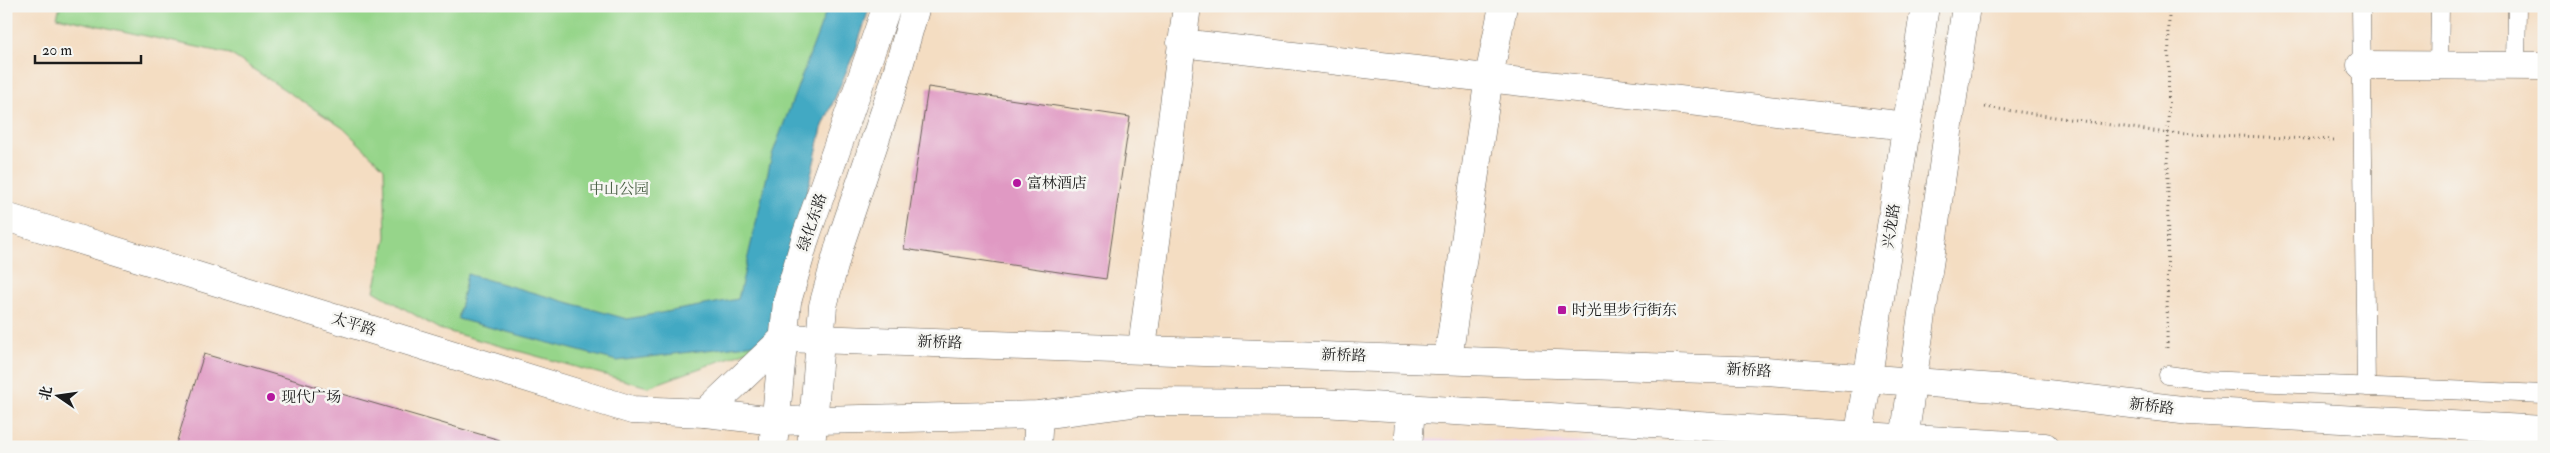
<svg xmlns="http://www.w3.org/2000/svg" width="2550" height="453" font-family="'IM FELL Double Pica','Noto Serif SC',serif">
<rect width="100%" height="100%" fill="#f6f6f2"/>
<filter id="ink" filterUnits="userSpaceOnUse"><feTurbulence type="fractalNoise" baseFrequency=".02" numOctaves="2"/><feDisplacementMap in="SourceGraphic" scale="10" xChannelSelector="R" yChannelSelector="G"/><feConvolveMatrix kernelMatrix="1 2 1 2 8 2 1 2 1" color-interpolation-filters="sRGB"/></filter>
<filter id="wash" filterUnits="userSpaceOnUse"><feTurbulence type="fractalNoise" baseFrequency=".0096" numOctaves="4" result="noise"/><feDisplacementMap in="SourceGraphic" scale="20" xChannelSelector="R" yChannelSelector="G"/><feGaussianBlur stdDeviation="1.12" result="paint"/><feColorMatrix in="noise" values="0 0 0 0 0 0 0 0 0 0 0 0 0 0 0 0 0 1.4 0 .05"/><feComposite in="paint" operator="in"/></filter>
<g filter="url(#wash)">
<rect width="100%" height="100%" fill="#f4ddc2"/>
<path fill="#efd0e5" d="M1423 439 1751 446 1422 447Z"/>
<path fill="#96d58a" stroke="#597853" d="M60 6H870L856 49 822 128 772 342 648 387 439 329 374 291 386 237 384 168 343 128 230 54 57 17Z"/>
<path fill="#43a9c3" stroke="#306270" d="M828 6H870L856 49 822 128 772 342 617 361 458 319 467 274 627 319 738 299 772 155Z"/>
<g id="blocks">
<path fill="#e099c3" d="M928 87 1130 117 1106 279 904 249Z
M204 354 500 440 503 447H175Z"/>
</g>
</g>
<g filter="url(#ink)">
<use href="#blocks" fill-opacity="0" stroke="#686056" stroke-width="1"/>
<g fill="none" stroke-linecap="round" stroke-linejoin="round">
<g stroke="#686056" stroke-width="19">
<path id="service" d="M2361 6 2366 387
M2439 65 2440 6
M2516 66 2517 6
M2168 375 2204 380 2544 394"/>
</g>
<g stroke="#686056" stroke-width="28">
<path id="pedestrian" d="M1750 447 1751 446"/>
</g>
<g stroke="#686056" stroke-width="29">
<path id="minor" d="M1181 43 1907 126
M2361 65 2544 66
M1142 348 1187 6
M1448 359 1489 77 1503 6
M1037 447 1039 415
M1408 447 1411 408"/>
</g>
<g stroke="#686056" stroke-width="29">
<path id="tertiary" d="M6 217 632 410 705 413
M773 447 787 302 806 236 887 6
M811 447 823 306 840 244 892 90 916 6"/>
</g>
<g stroke="#686056" stroke-width="29">
<path id="secondary" d="M705 413 784 338 1766 371 1997 388 2190 411 2544 430
M705 413 775 421 1039 415 1139 402 1322 403 2045 447
M1857 447 1925 6
M1903 447 1966 6"/>
</g>
<path stroke="#686056" stroke-width="3" stroke-dasharray="1 4" stroke-linecap="butt" d="M1985 107 2167 133 2336 140
M2167 348 2169 6"/>
<use href="#service" stroke="#fff" stroke-width="18"/>
<use href="#pedestrian" stroke="#fff" stroke-width="26"/>
<use href="#minor" stroke="#fff" stroke-width="28"/>
<use href="#tertiary" stroke="#fff" stroke-width="28"/>
<use href="#secondary" stroke="#fff" stroke-width="28"/>
</g>
</g>
<g fill="#b5179e" stroke="#f6f6f2" stroke-width="2">
<circle cx="1017" cy="183" r="5"/>
<rect x="1557" y="305" width="10" height="10" rx="2.5"/>
<circle cx="271" cy="397" r="5"/>
</g>
<g text-anchor="middle" stroke-width="5" stroke-linejoin="round" paint-order="stroke">
<g font-size="15" fill="#1c1c1c" stroke="#f6f6f2" text-anchor="start">
<text x="1027" y="188">富林酒店</text>
<text x="1572" y="315">时光里步行街东</text>
<text x="281" y="402">现代广场</text>
</g>
<g font-size="15" fill="#475d42" stroke="#f6f6f2">
<text x="619" y="194">中山公园</text>
</g>
<g font-size="15" fill="#1c1c1c" stroke="#f6f6f2">
<text transform="translate(812 222) rotate(-71)" y="5">绿化东路</text>
<text transform="translate(1891 226) rotate(-81)" y="5">兴龙路</text>
<text transform="translate(354 324) rotate(17)" y="5">太平路</text>
<text transform="translate(940 342) rotate(2)" y="5">新桥路</text>
<text transform="translate(1344 355) rotate(2)" y="5">新桥路</text>
<text transform="translate(1749 370) rotate(3)" y="5">新桥路</text>
<text transform="translate(2152 406) rotate(7)" y="5">新桥路</text>
</g>
</g>
<rect width="2550" height="453" fill="none" stroke="#f6f6f2" stroke-width="25"/>
<g transform="translate(58 396) rotate(283)" stroke="#f6f6f2" stroke-width="4" paint-order="stroke">
<path d="M0-4L9 19L0 12L-9 19Z" fill="#1c1c1c"/>
<text y="-8" font-size="14" font-weight="bold" text-anchor="middle" fill="#1c1c1c">北</text>
</g>
<path d="M35 55v8h106v-8" fill="none" stroke="#1c1c1c" stroke-width="2.5"/>
<text x="42" y="55" font-size="15" fill="#1c1c1c" stroke="#f6f6f2" stroke-width="4" paint-order="stroke">20 m</text>
</svg>
